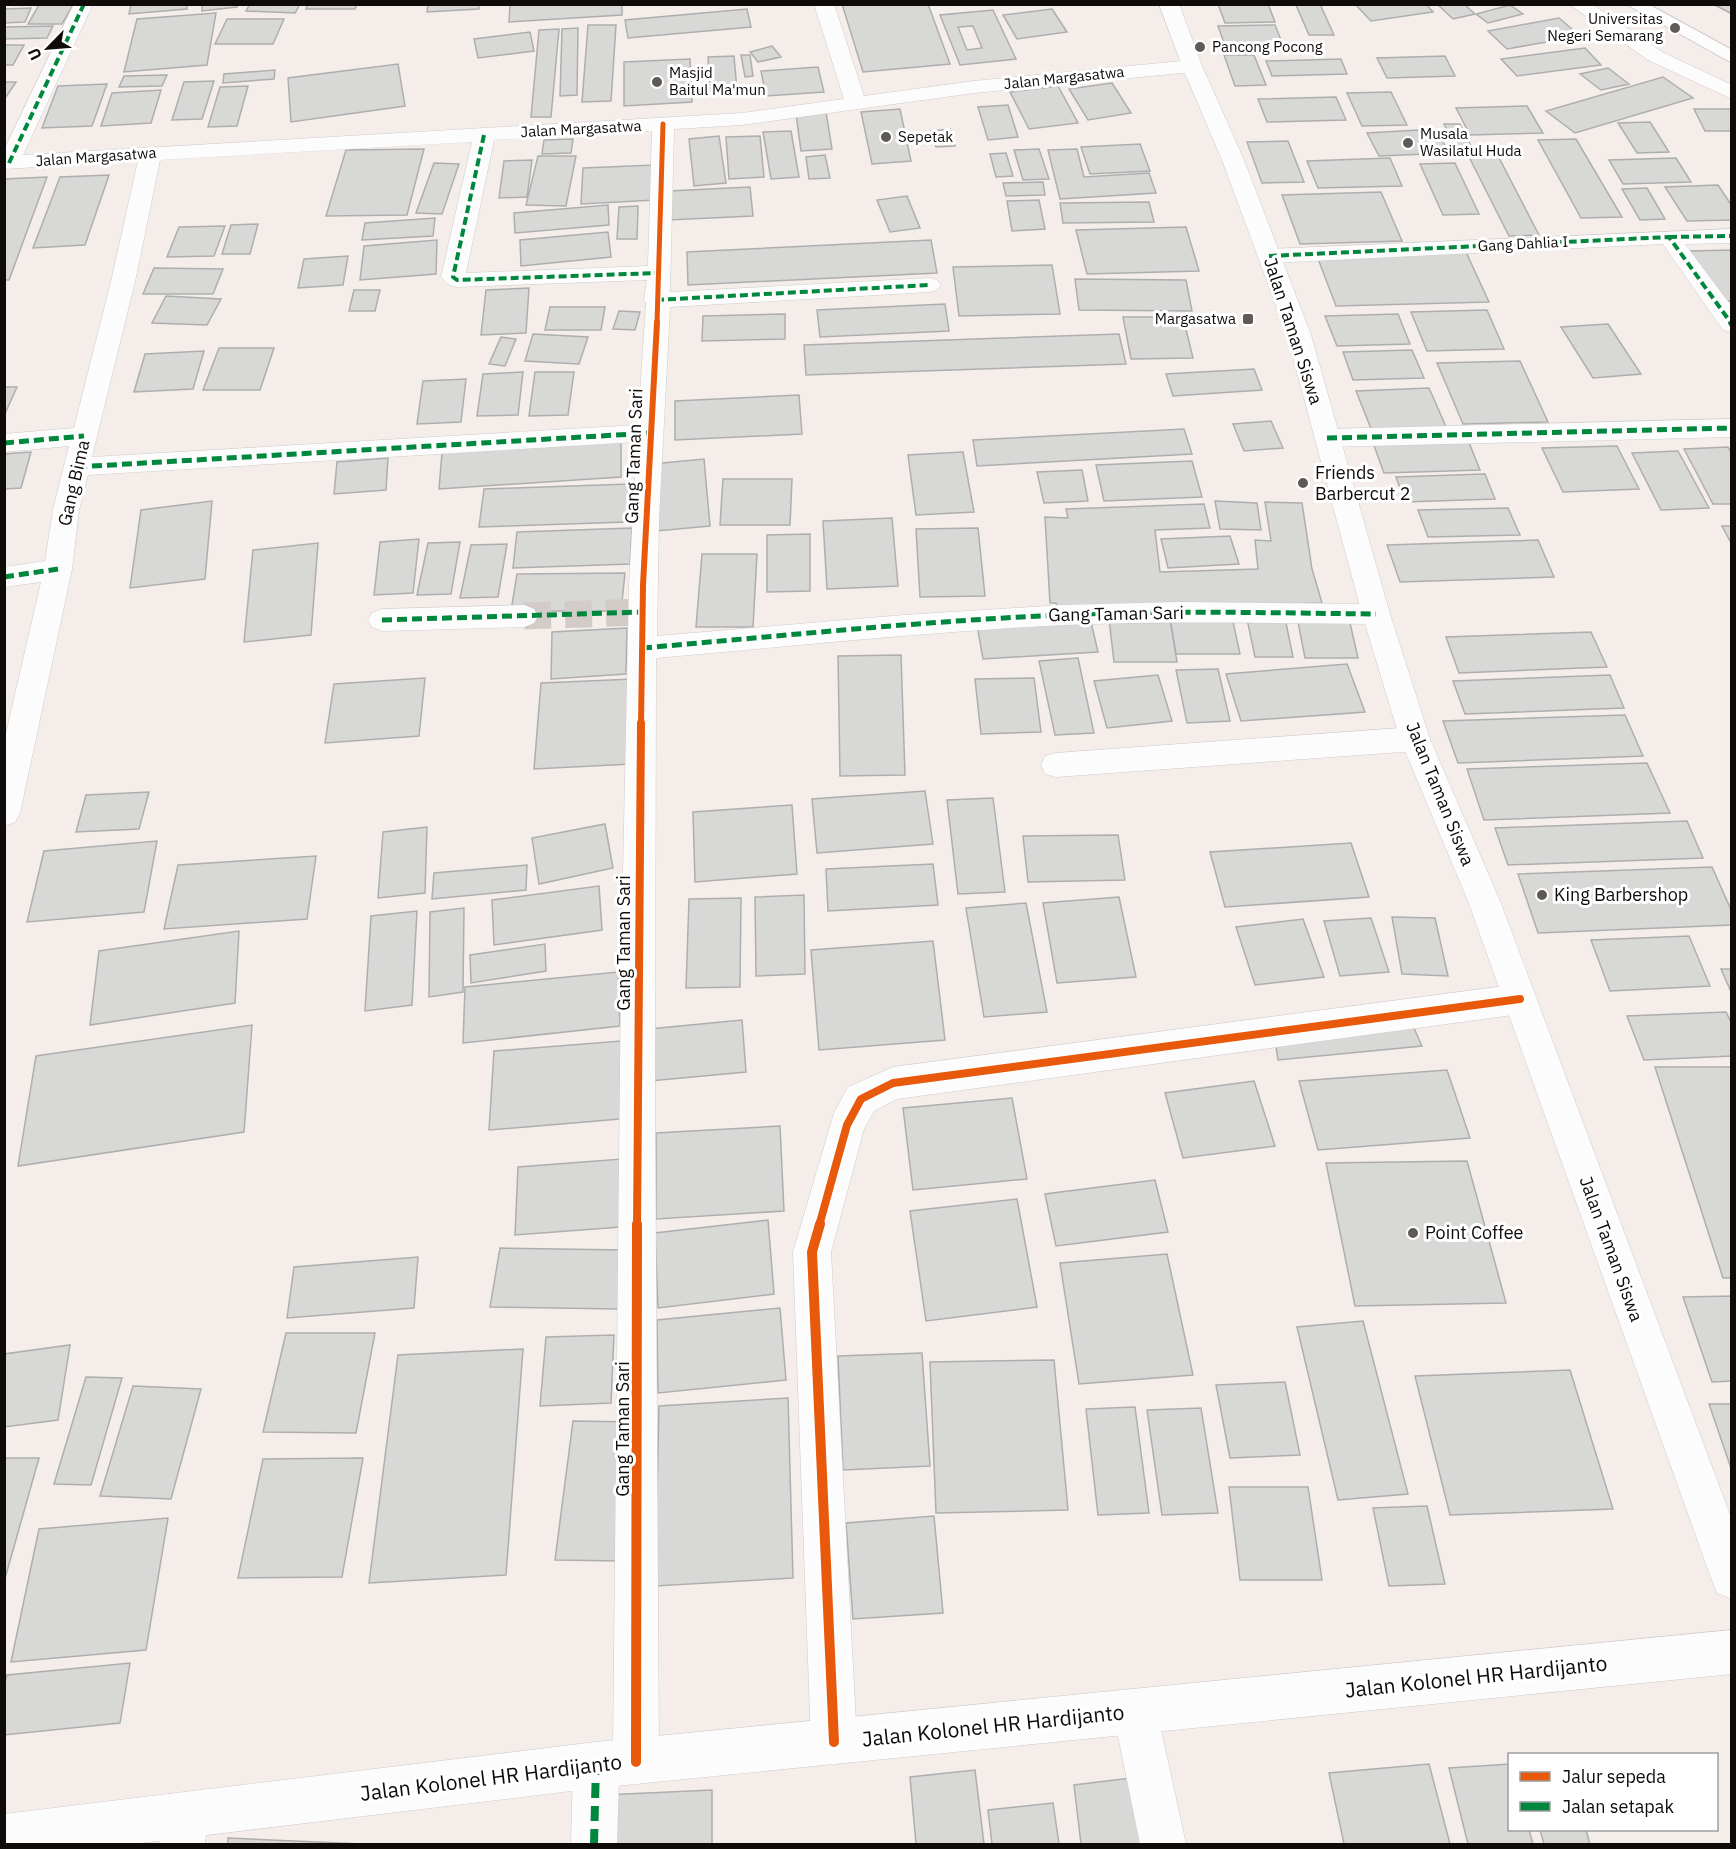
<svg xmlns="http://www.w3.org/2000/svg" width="1736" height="1849" font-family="'IBM Plex Sans',sans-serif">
<rect width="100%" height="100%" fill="#f4edea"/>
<path fill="#d8d8d7" stroke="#afaeae" stroke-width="1.5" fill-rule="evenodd" d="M131 4H187V9L129 14Z
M202 4H238L237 7 202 11Z
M250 4H300L295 13 246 11Z
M308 4H357L355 9H306Z
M428 4H479V9L427 12Z
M510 4H622V15L509 22Z
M842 4H928L950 64 863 72Z
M1218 4H1268L1275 22 1225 23Z
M1320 4 1334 35H1309L1296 5Z
M1355 4H1426L1433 12 1371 21Z
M1437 4H1464L1475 14 1453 19Z
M1713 4H1732V14Z
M39 5H73L62 24H28Z
M1510 5 1523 14 1488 23 1476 14Z
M31 8 25 22 4 23V9Z
M747 9 751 27 628 38 625 20Z
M1052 9 1067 32 1017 39 1003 15Z
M993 10 1016 59 960 65 940 15ZM973 26 982 48 967 50 958 27Z
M216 13 207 65 124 72 137 19Z
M1559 18 1580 36 1507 49 1488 31Z
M227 19H284L273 44H215Z
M588 25H616L611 101 582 102Z
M1275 25 1285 50 1227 51 1218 26Z
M53 26 47 38 4 39V27Z
M578 28 577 95 560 96 562 29Z
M559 29 551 117H531L539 30Z
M530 32 534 51 478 58 474 39Z
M4 45H24L13 65H4Z
M772 46 781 57 758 62 750 52Z
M1585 48 1601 65 1517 76 1501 59Z
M741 55H750L753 76 745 77Z
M1224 55H1254L1266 85 1235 86Z
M734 56 737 90 710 92 708 57Z
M1445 56 1455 76 1387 78 1377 58Z
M690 59 692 102 624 106V62Z
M1341 59 1347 74 1272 76 1266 61Z
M398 64 405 106 291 122 288 78Z
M818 67 824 92 766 96 761 71Z
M1608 68 1629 84 1601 90 1580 74Z
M275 70 274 79 223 83 224 74Z
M167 75 162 86 119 87 124 76Z
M1663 77 1693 98 1575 133 1546 111Z
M214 81 202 119 172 120 184 82Z
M4 82H16L4 100Z
M1112 83 1131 113 1088 120 1069 89Z
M107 84 92 126 42 128 58 86Z
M248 86 237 126 208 127 220 87Z
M1058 86 1078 123 1029 129 1010 92Z
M161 90 151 123 101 126 112 93Z
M1391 92 1407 125 1362 126 1347 93Z
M1336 97 1346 120 1267 122 1258 99Z
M1008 105 1018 137 988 140 978 107Z
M1527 106 1543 133 1470 135 1456 108Z
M900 109 911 161 872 164 861 112Z
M1694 109H1732V131H1705Z
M826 112 832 149 801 151 796 114Z
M1650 122 1669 152 1637 153 1618 123Z
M1444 124H1460L1471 146H1455Z
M950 129 955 146 936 147 931 131Z
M1436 129 1449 153 1379 156 1367 133Z
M791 131 799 177 771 179 763 132Z
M719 136 726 183 694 186 689 139Z
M760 136 764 177 729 179 726 137Z
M573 139 571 153 542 154 544 140Z
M1576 139 1622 217 1581 218 1538 140Z
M1288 141 1304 182 1262 183 1247 142Z
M1140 144 1150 171 1090 174 1081 147Z
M424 149 407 215 326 216 346 150Z
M1039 149 1049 179 1023 180 1014 150Z
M1077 149 1084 177 1149 173 1156 193 1060 199 1048 150Z
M1496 152 1539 235 1509 236 1467 153Z
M1006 153 1013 176 996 177 990 154Z
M825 155 830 178 809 179 806 157Z
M538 156H576L566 206 526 205Z
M1390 158 1402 186 1318 188 1307 161Z
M1676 158 1691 182 1623 184 1609 160Z
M532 160 527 197 499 198 504 161Z
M434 163 459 164 442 214 416 213Z
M1455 163 1479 214 1443 215 1420 164Z
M655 165V200L581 204 583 168Z
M109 175 85 245 33 248 60 177Z
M47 177 9 280H4V179Z
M1043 182 1045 195 1006 196 1003 183Z
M1718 185 1732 206V220L1687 221 1665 187Z
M750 187 753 216 668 220V191Z
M1647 188 1665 219 1640 220 1622 189Z
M1381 192 1402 241 1300 244 1282 195Z
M907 196 920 228 890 232 877 200Z
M1039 200 1045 229 1012 231 1007 201Z
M1149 202 1154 222 1063 223 1060 203Z
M608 205 609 225 515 233 514 213Z
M638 206 637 239H617L619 207Z
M435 218 433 236 362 240 365 223Z
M258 224 250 254H222L231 225Z
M225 226 214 256 167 257 179 227Z
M1186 227 1199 271 1087 274 1076 230Z
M608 232 611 257 521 266 520 240Z
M437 240 436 274 360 280 364 246Z
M931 240 937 273 688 285 687 252Z
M1732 250V301H1721L1690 251Z
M1466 252 1489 302 1336 306 1317 256Z
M348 256 343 285 298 288 304 259Z
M1052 265 1060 314 959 316 953 267Z
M154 268 223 269 213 294H143Z
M1075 279 1186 280 1192 311 1079 310Z
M529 288 526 333 481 335 486 290Z
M354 290H380L375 311H349Z
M166 296 221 299 207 325 152 323Z
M945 304 949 331 820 337 817 310Z
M550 307H605L601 330H545Z
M1487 310 1504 349 1427 351 1411 312Z
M619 311 640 312 635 330 613 329Z
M785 314V339L702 341 703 316Z
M1398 314 1410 344 1337 346 1325 316Z
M1123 317H1183L1193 358 1131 359Z
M1608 324 1641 374 1593 378 1561 327Z
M533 334 588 337 579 364 525 361Z
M1119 334 1126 364 806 375 804 345Z
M501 337 516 339 505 366 489 364Z
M219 348H274L260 390H203Z
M1412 350 1424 378 1353 380 1343 352Z
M204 351 193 389 134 392 145 354Z
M1520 361 1548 422 1463 424 1437 363Z
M1254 369 1262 390 1173 396 1166 374Z
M523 372 518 415 477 416 483 374Z
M535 372H574L568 415 529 416Z
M466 379 461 422 417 424 423 381Z
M4 387H17L4 416Z
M1429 388 1447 429 1372 431 1356 391Z
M799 395 802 434 675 440V401Z
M1271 421 1283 448 1244 451 1233 424Z
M1184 429 1192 454 977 466 973 440Z
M1468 440 1480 470 1384 473 1373 443Z
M621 442V477L439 489 442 453Z
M1617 446 1639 489 1563 492 1542 448Z
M1728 447 1732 454V504H1713L1684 449Z
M1678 451 1709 508 1661 510 1632 453Z
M31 452 21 488 4 489V454Z
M963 452 974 512 916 515 908 455Z
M388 458 386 490 334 494 337 462Z
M704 459 710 526 656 531 652 464Z
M1192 461 1202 497 1104 501 1096 465Z
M1082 470 1088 501 1044 503 1037 472Z
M1485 474 1495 499 1405 502 1396 477Z
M723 479H792L790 525H720Z
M629 484 627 522 479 527 484 489Z
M212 501 205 579 130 588 141 510Z
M1215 501 1257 503 1261 530 1220 529Z
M1265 502 1302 503 1312 569 1322 603 1058 610 1056 603H1050L1045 517 1068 518 1066 509 1204 504 1210 528 1155 530 1160 572 1258 569 1255 540 1271 541Z
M1508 508 1520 535 1428 537 1418 510Z
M892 518 898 586 827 589 823 521Z
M1722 526H1732V545Z
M632 528 630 564 513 568 517 532Z
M978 528 985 596 920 597 916 529Z
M810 534V591L767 592V535Z
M1230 536 1239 564 1168 568 1161 539Z
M419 539 413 593 374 595 380 542Z
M1538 540 1554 577 1400 582 1387 545Z
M460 542 451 594 417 595 428 543Z
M318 543 311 635 244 642 253 550Z
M507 544 498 597 460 598 471 545Z
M702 554H757L753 627H696Z
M625 573 621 611H511L517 574Z
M1170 617H1232L1240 654H1176Z
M1090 618 1098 652 983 659 977 625Z
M1285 618 1293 657H1255L1247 619Z
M1109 619 1170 620 1177 662H1114Z
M1298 622 1350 623 1358 658H1305Z
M627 628 626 674 551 679 552 632Z
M1591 632 1607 667 1459 673 1446 637Z
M901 655 905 775 840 776 838 656Z
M1078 658 1094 733 1055 735 1039 661Z
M1347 664 1365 712 1241 721 1226 674Z
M1218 669 1230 721 1187 723 1176 670Z
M1158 675 1172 721 1107 728 1094 681Z
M1610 675 1624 708 1465 714 1453 681Z
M425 678 419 736 325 743 334 684Z
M1034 678 1041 732 981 734 975 679Z
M633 679 631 764 534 769 541 683Z
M1625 715 1643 756 1458 763 1443 721Z
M1647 763 1670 813 1484 820 1467 769Z
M925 791 933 844 817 853 812 799Z
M149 792 139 829 76 832 86 795Z
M993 798 1005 892 958 894 947 800Z
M792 805 797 874 695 882 693 812Z
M1687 821 1703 858 1508 865 1495 828Z
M605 824 613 868 539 884 532 838Z
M427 827 425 893 378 898 383 832Z
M1118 835 1125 880 1028 882 1023 836Z
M157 841 144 912 27 922 44 851Z
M1351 843 1369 897 1225 907 1210 852Z
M316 856 307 919 164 929 178 865Z
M933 864 938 905 828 911 826 869Z
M527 865 526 890 432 899 434 873Z
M1712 867 1732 912V925L1538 933 1518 874Z
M599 886 602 930 494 945 492 900Z
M804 895 805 974 756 976 755 897Z
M1119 897 1136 977 1057 983 1043 903Z
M741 898 740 987 686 988 689 899Z
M1026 903 1047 1012 984 1017 966 908Z
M464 908 463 992 429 997 430 912Z
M417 911 412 1005 365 1011 371 916Z
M1392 917 1435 918 1448 976 1402 974Z
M1371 918 1389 972 1340 976 1324 921Z
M1303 919 1324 977 1255 985 1236 927Z
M239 931 235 1003 90 1025 99 951Z
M1689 936 1710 986 1610 991 1591 940Z
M933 941 945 1040 819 1050 811 950Z
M545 944 546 971 471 983 470 955Z
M1721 969H1732V994Z
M618 972 620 1026 463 1043 465 987Z
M1726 1012 1732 1024V1056L1644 1060 1627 1016Z
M742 1020 746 1072 650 1081 649 1029Z
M252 1025 244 1132 18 1166 36 1056Z
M1413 1026 1422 1046 1278 1060 1275 1040Z
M621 1041 620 1119 489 1130 494 1051Z
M1655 1067H1732V1278H1723Z
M1447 1070 1470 1138 1318 1150 1299 1081Z
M1254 1081 1275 1146 1183 1158 1165 1093Z
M1012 1098 1027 1179 913 1190 903 1108Z
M780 1126 784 1211 656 1219V1133Z
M622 1159 621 1227 515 1235 518 1167Z
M1467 1161 1506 1303 1355 1306 1326 1163Z
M1155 1180 1168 1232 1056 1246 1045 1194Z
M1017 1199 1037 1307 926 1321 910 1211Z
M768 1220 774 1294 658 1308 655 1233Z
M500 1248 624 1250 618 1309 490 1307Z
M1167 1254 1193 1375 1079 1384 1060 1263Z
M418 1257 414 1308 287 1318 294 1267Z
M1732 1296V1381L1712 1382 1683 1297Z
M780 1308 786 1380 658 1393 657 1320Z
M1363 1321 1408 1494 1338 1500 1297 1327Z
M286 1333H375L356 1433 263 1432Z
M614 1335 611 1403 540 1406 546 1337Z
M70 1345 58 1420 4 1427V1354Z
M523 1349 506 1575 369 1583 398 1355Z
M922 1353 930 1466 843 1470 838 1356Z
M1054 1360 1068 1510 936 1513 930 1362Z
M1570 1370 1613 1509 1450 1515 1415 1376Z
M86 1377 122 1378 91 1485 54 1484Z
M1285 1382 1300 1455 1230 1458 1216 1385Z
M133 1386 201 1389 171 1499 100 1496Z
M788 1398 793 1578 655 1586 659 1406Z
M1709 1404H1732V1471Z
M1135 1407 1149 1513 1098 1515 1086 1409Z
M1201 1408 1218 1513 1162 1515 1147 1410Z
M573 1421 635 1422 621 1561 555 1560Z
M4 1458H39L4 1582Z
M363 1458 342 1577 238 1578 263 1459Z
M1229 1487H1308L1322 1580H1240Z
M1427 1506 1445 1584 1389 1586 1373 1508Z
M934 1516 943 1613 853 1619 846 1523Z
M168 1518 146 1650 11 1662 39 1529Z
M130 1663 120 1723 4 1735V1686L7 1675Z
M1429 1764 1450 1844H1344L1329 1773Z
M1510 1764V1830H1529L1533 1844H1468L1449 1768Z
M975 1770 984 1844H916L910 1777Z
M1131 1778 1141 1844H1081L1074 1785Z
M712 1790V1844H601L604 1795Z
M1053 1803 1059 1844H992L988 1810Z
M1540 1830H1586L1590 1844H1544Z
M228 1838 363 1844H228Z"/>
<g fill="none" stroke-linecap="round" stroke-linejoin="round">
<path stroke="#d2cbc8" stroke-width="27" stroke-dasharray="27 14" stroke-linecap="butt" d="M524 616 643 612"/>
<g stroke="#d0cbc9" stroke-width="2">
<path id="lane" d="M1626 4H1648L1732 50V63Z"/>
</g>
<g stroke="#d0cbc9" stroke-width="1">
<path id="street" d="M74 4H93L23 155 742 113 844 99 814 4H834L864 96 974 81 1192 60 1199 62 1202 66 1199 70 1192 72 974 93 742 125 674 129 670 292 929 278 937 280 941 285 937 290 929 292 670 307 659 519 657 636 904 615 1062 605 1180 602 1376 604 1386 607 1390 614 1386 621 1376 624C1272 623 1167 621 1063 625 927 632 792 646 656 658L655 1097 659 1762 652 1778 636 1785 620 1778 619 1775 617 1844H571L573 1765 580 1749 596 1742 612 1749 613 1752 621 970 629 585 637 442 88 475 79 510 72 569 20 813 15 822 4 826V742L41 582 4 587V567L45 561 53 510 69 446 4 452V434L74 428 112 277 138 161 4 169V150ZM652 131 648 266 466 273 494 140ZM472 142 441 277 449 285 457 287 647 280 644 300 646 303 638 425 92 457 136 277 160 160Z
M1569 4H1592L1662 52 1732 85V99L1648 60Z
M1732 229V243L1685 244 1732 307V332L1723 330 1663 244 1269 263 1261 261 1257 256 1261 251 1269 249Z
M1732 419V437L1327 447 1318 444 1314 438 1318 432 1327 429Z
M524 605 534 609 538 616 534 623 524 627 382 631 372 627 368 620 372 613 382 609Z
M1415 727 1426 731 1430 739 1426 747 1415 751 1056 777 1045 774 1041 765 1045 756 1056 753Z
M1520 984 1532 988 1537 999 1532 1010 1520 1014 897 1099 874 1111 864 1129 831 1252 857 1742 850 1758 834 1765 818 1758 811 1742 793 1252 834 1113 848 1087 893 1067Z
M1135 1689 1151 1695 1157 1711 1186 1844H1140L1113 1711 1119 1695Z
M185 1792 201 1799 208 1815 205 1844H159L162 1815 169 1799Z"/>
</g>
<g stroke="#d0cbc9" stroke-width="1">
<path id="secondary" d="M1159 4H1179L1202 66 1244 160 1311 335 1390 614 1430 739 1500 901 1732 1520V1599L1717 1593 1711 1578 1468 901 1400 739 1362 614 1287 335 1222 160 1182 66Z
M1732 1630V1674L596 1788 133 1844H4V1814L596 1742Z"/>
</g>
<use href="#lane" fill="#fdfcfc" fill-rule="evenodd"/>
<use href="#street" fill="#fdfcfc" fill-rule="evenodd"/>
<use href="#secondary" fill="#fdfcfc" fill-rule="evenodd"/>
<path stroke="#00873e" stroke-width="4" stroke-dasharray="8 4" stroke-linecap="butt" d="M484 135 453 277 457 280 658 273
M9 163 84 4
M1669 237 1732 236
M1269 256 1669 237 1731 323
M656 300 929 285"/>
<path stroke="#00873e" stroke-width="5" stroke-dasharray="10 5" stroke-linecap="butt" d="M1730 322 1732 325
M1327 438 1732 428
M4 443 84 436
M77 467 650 433
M4 577 58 569
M382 620 643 612
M642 648C782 636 922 621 1063 615 1167 610 1272 613 1376 614"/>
<path stroke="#00873e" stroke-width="8" stroke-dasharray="15 8" stroke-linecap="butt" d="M594 1844 596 1765"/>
<g stroke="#fff" stroke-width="8">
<path id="cycleway-far3" d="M657 323 663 124"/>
</g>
<g stroke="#fff" stroke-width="9">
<path id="cycleway-far2" d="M641 725 643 585 657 322"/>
</g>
<g stroke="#fff" stroke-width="11">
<path id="cycleway-far1" d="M637 1226 641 723
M819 1226 847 1125 861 1099 893 1083 1520 999"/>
</g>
<g stroke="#fff" stroke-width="14">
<path id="cycleway" d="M820 1224 812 1252 834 1742
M636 1762 637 1224"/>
</g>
<use href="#cycleway-far3" stroke="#e8590c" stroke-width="5"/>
<use href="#cycleway-far2" stroke="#e8590c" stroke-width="6"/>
<use href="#cycleway-far1" stroke="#e8590c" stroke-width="8"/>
<use href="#cycleway" stroke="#e8590c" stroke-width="10"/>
</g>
<g fill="#5f5a58" stroke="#fff" stroke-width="2">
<circle cx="1675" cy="28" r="6"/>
<circle cx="1200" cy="47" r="6"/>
<circle cx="657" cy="82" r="6"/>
<circle cx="886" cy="137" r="6"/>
<circle cx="1408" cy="143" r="6"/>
<rect x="1242" y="313" width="12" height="12" rx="3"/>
<circle cx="1303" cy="483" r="6"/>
<circle cx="1542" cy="895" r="6"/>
<circle cx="1413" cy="1233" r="6"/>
</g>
<g text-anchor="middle" stroke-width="6" stroke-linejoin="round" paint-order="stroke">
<g font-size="15" fill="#0f0b09" stroke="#fff" text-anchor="start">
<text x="1663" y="24" text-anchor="end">Universitas<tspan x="1663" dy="17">Negeri Semarang</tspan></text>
<text x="1212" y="52">Pancong Pocong</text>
<text x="669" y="78">Masjid<tspan x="669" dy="17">Baitul Ma'mun</tspan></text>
<text x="1420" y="139">Musala<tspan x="1420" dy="17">Wasilatul Huda</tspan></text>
<text x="898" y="142">Sepetak</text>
<text x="1236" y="324" text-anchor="end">Margasatwa</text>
</g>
<g font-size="15" fill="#0f0b09" stroke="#fff">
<text transform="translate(1064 78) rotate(-6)" y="5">Jalan Margasatwa</text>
<text transform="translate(581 129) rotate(-3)" y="5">Jalan Margasatwa</text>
<text transform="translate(96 157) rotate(-4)" y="5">Jalan Margasatwa</text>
<text transform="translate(1523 244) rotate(-3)" y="5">Gang Dahlia I</text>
</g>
<g font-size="18" fill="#0f0b09" stroke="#fff">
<text transform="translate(1293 331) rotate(72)" y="6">Jalan Taman Siswa</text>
<text transform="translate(634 456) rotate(-88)" y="6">Gang Taman Sari</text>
<text transform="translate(74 483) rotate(-77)" y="6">Gang Bima</text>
<text transform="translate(1116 614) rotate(-1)" y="6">Gang Taman Sari</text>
<text transform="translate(1440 794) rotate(68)" y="6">Jalan Taman Siswa</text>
<text transform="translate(624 943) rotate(-90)" y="6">Gang Taman Sari</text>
<text transform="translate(1611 1249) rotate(70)" y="6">Jalan Taman Siswa</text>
<text transform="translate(623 1429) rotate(-90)" y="6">Gang Taman Sari</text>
</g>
<g font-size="18" fill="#0f0b09" stroke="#fff" text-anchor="start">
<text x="1315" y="479">Friends<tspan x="1315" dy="21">Barbercut 2</tspan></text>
<text x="1554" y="901">King Barbershop</text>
<text x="1425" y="1239">Point Coffee</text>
</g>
<g font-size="21" fill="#0f0b09" stroke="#fff">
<text transform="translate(1476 1677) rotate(-6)" y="7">Jalan Kolonel HR Hardijanto</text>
<text transform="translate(993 1726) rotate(-6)" y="7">Jalan Kolonel HR Hardijanto</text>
<text transform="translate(491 1778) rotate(-7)" y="7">Jalan Kolonel HR Hardijanto</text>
</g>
</g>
<rect width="1736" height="1849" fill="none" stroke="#0f0b09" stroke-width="12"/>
<rect x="1508" y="1753" width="210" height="78" fill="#ffffff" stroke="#9f9d9d" stroke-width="1.5"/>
<rect x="1520" y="1772" width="30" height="9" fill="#e8590c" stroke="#9f9d9d" stroke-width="1.5"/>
<text x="1562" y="1783" font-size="18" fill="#0f0b09">Jalur sepeda</text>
<rect x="1520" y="1802" width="30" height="9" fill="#00873e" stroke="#9f9d9d" stroke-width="1.5"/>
<text x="1562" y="1813" font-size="18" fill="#0f0b09">Jalan setapak</text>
<g transform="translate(48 48) rotate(245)" stroke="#ffffff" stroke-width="4.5" paint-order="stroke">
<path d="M0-4.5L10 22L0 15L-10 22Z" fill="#0f0b09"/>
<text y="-9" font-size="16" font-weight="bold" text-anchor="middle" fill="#0f0b09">U</text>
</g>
</svg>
